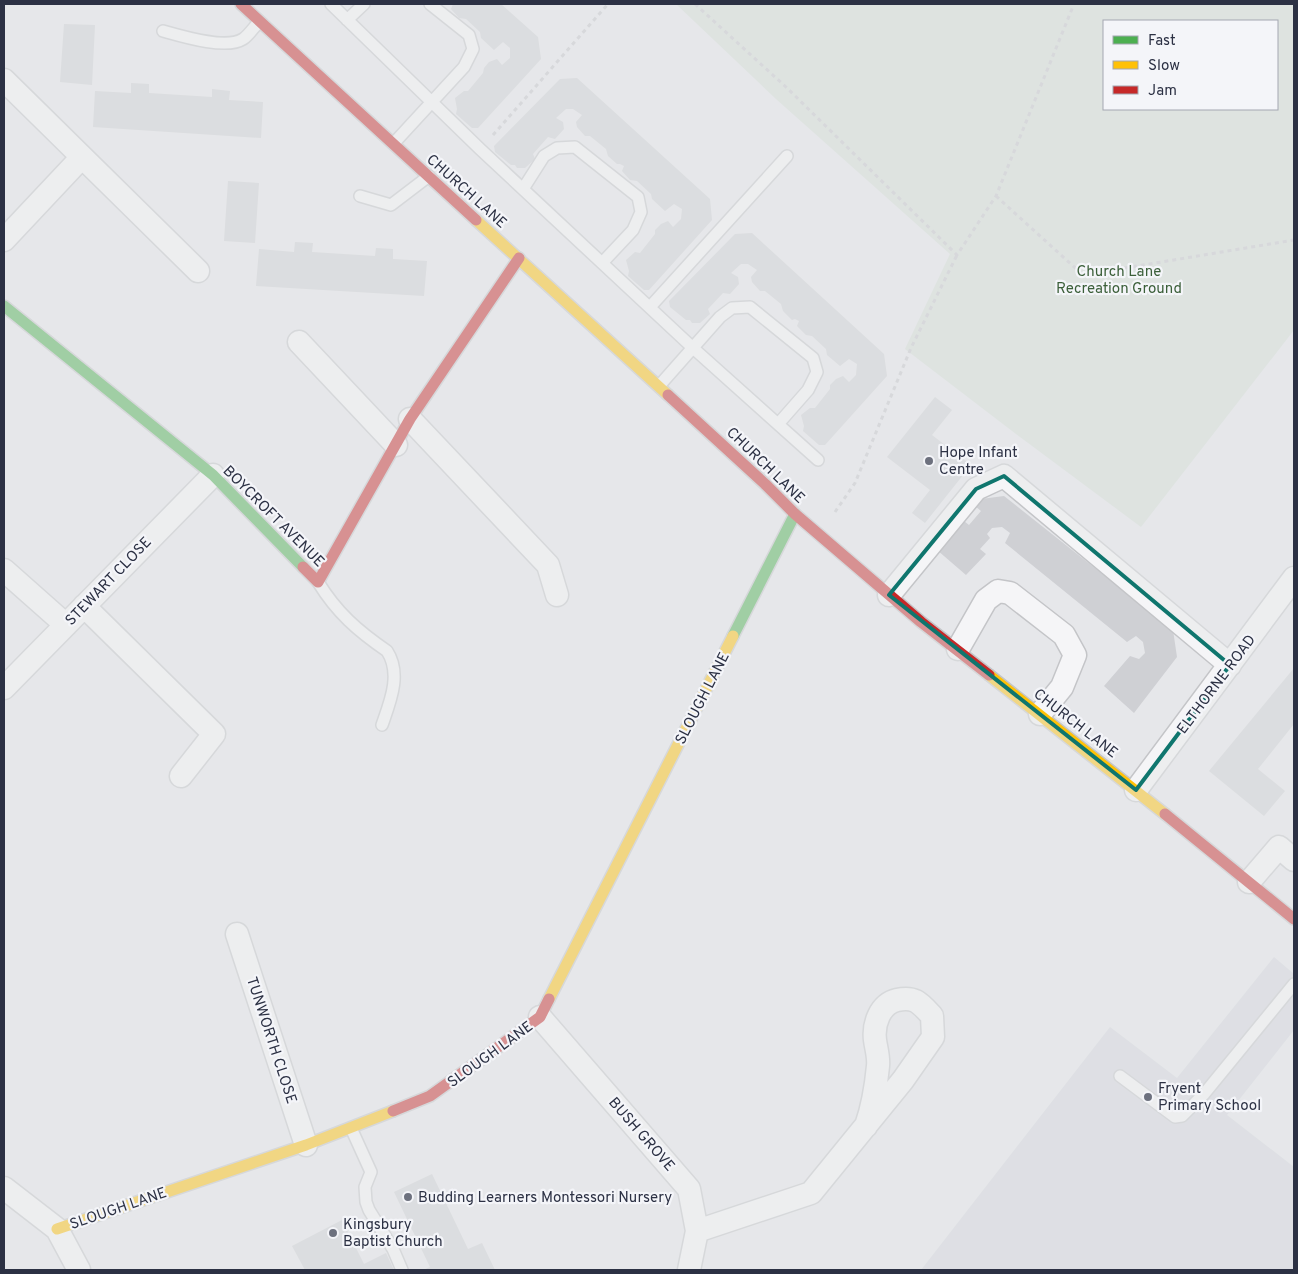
<svg xmlns="http://www.w3.org/2000/svg" width="1298" height="1274" font-family="Overpass,sans-serif">
<rect width="100%" height="100%" fill="#e6e7ea"/>
<path fill="#d4d6dd" d="M1274 957 1294 974V1030L1227 1115 1294 1167V1270H921L1110 1027 1177 1078Z"/>
<path fill="#d5ddd6" fill-rule="evenodd" d="M676 4H1294V330L1141 527 1016 434 905 349 950 254 776 99ZM1104 21H1277V109H1104Z"/>
<path fill="#cfd0d4" d="M453 4H501L538 37 541 59 478 128H472L456 114 457 109 455 98 464 91H468L483 73 484 68 489 62 497 59 502 65 510 58V48L503 42 494 50 481 38 480 32 466 19 459 18 451 9Z
M64 24 95 25 92 85 60 82Z
M577 78 710 199 712 220 649 290H644L628 276 629 271 626 260 635 252 640 253 655 234V230L661 224 668 221 673 227 681 219 682 209 674 204 665 211 652 199 651 194 637 181 630 180 622 171 624 166 620 164H617L608 156 606 149 590 136H585L577 127 576 122 582 115 573 109H566L556 118 563 122 564 129 555 139 548 137 533 154 535 159 525 168H517L515 165H511L495 152 494 146 560 79Z
M131 83 149 84V93L212 97V89L230 91 229 100 263 102 261 138 93 127 95 91 131 93Z
M228 181 259 183 255 243 224 241Z
M752 233 884 354 887 376 825 445H819L803 431 804 426 801 415 810 408H815L830 389V385L836 379 843 376 849 382 856 375 857 364 849 359 840 366 827 355 826 349 812 336 806 335 797 326 799 321 795 319 792 320 783 311 781 304 765 291H760L752 282 751 277 757 270 748 264H741L731 273 738 277 739 284 730 294 723 293 708 309 710 314 700 323H692L690 320H686L670 307 669 301 735 234Z
M295 242 313 243 312 252 375 256 376 248 393 249V259L427 261 424 296 256 286 259 249 294 252Z
M935 397 952 410 932 435 971 465 925 523 912 513 930 490 887 457Z
M1004 496 1173 630 1177 657 1134 713 1104 686 1130 656 1139 659 1145 653 1143 642 1136 636 1127 642 1005 543 1010 533 1002 527 992 528 987 534 990 538 980 549 986 554 966 575 937 550 964 521 969 525 981 511 975 506 981 499Z
M1294 668V724L1258 769 1285 791 1264 816 1209 771Z
M432 1174 468 1249 482 1243 495 1270H423L430 1267 394 1192Z
M342 1220 364 1264 386 1253 394 1270H305L292 1246Z"/>
<g fill="none" stroke-linecap="round" stroke-linejoin="round">
<g stroke="#c4c5c8" stroke-width="14">
<path id="lane" d="M331 4 480 149 602 263 693 348 818 460
M347 20 364 4
M163 31C181 36 226 50 243 39 249 35 254 27 259 22
M394 143 464 67 473 49 469 35 430 4
M523 189 544 156 557 148 575 147 638 197 641 212 633 230 602 263
M360 196 391 205 429 176
M650 307 787 156
M659 386 720 317 732 308 750 307 813 358 817 372 808 390 779 423
M318 582C337 613 358 631 387 651 402 674 390 702 382 725
M1120 1076 1175 1117 1182 1116 1204 1094 1294 984
M351 1128 371 1172 365 1187 366 1202 369 1210 393 1249 402 1270"/>
</g>
<g stroke="#c4c5c8" stroke-width="25">
<path id="street" d="M4 80 198 271
M4 240 82 157
M299 342 396 445
M410 419 548 565 557 595
M4 570 66 625
M889 595 976 489 1004 476 1230 665
M84 606 214 734 181 776
M958 649 986 600 998 591 1010 593 1064 635 1075 655 1062 687 1040 714
M4 688 213 475
M1136 790 1294 578
M1249 882 1279 847 1294 860
M237 934 306 1145
M540 1017 689 1189 697 1231 689 1270
M4 1188 57 1229 79 1270
M697 1231 811 1193 903 1080 933 1037 932 1016C920 1003 915 996 897 1000 880 1004 873 1024 875 1040 876 1048 879 1057 878 1066 876 1087 873 1106 866 1126"/>
</g>
<g stroke="#c4c5c8" stroke-width="14">
<path id="fast" d="M4 306 213 475 303 567
M733 636 795 514"/>
</g>
<g stroke="#c4c5c8" stroke-width="14">
<path id="slow" d="M476 220 668 395
M989 675 1165 814
M549 999 733 636
M57 1229 306 1145 393 1111"/>
</g>
<g stroke="#c4c5c8" stroke-width="14">
<path id="jam" d="M241 4 476 220
M668 395 765 484 795 514 921 622 989 675
M303 567 318 582 410 419 519 258
M1165 814 1294 919
M393 1111 430 1096 540 1017 549 999"/>
</g>
<path stroke="#c5c5ca" stroke-width="3" stroke-dasharray="4 4" stroke-linecap="butt" d="M695 4 786 87 957 255 996 196 1074 4
M493 135 608 4
M996 196 1083 275 1294 240
M835 512 855 483 911 348 957 255"/>
<use href="#lane" stroke="#f5f5f7" stroke-width="11"/>
<use href="#street" stroke="#f5f5f7" stroke-width="22"/>
<use href="#fast" stroke="#4caf50" stroke-width="11"/>
<use href="#slow" stroke="#ffc107" stroke-width="11"/>
<use href="#jam" stroke="#c62828" stroke-width="11"/>
</g>
<path d="M0 0H1298V1274H0ZM1004 476 1230 665 1136 790 889 595 976 489Z" fill="#e6e7ea" fill-opacity=".55" fill-rule="evenodd"/>
<path fill="none" stroke="#0f766e" stroke-width="4" stroke-linejoin="round" d="M1004 476 1230 665 1136 790 889 595 976 489Z"/>
<g fill="#6d717e" stroke="#f4f5f9" stroke-width="2">
<circle cx="929" cy="461" r="5"/>
<circle cx="1148" cy="1097" r="5"/>
<circle cx="408" cy="1197" r="5"/>
<circle cx="333" cy="1233" r="5"/>
</g>
<g text-anchor="middle" stroke-width="4.5" stroke-linejoin="round" paint-order="stroke">
<g font-size="15" fill="#2c3144" stroke="#f4f5f9">
<text transform="translate(467 191) rotate(42)" y="5">CHURCH LANE</text>
<text transform="translate(766 465) rotate(44)" y="5">CHURCH LANE</text>
<text transform="translate(274 516) rotate(45)" y="5">BOYCROFT AVENUE</text>
<text transform="translate(108 581) rotate(-46)" y="5">STEWART CLOSE</text>
<text transform="translate(1216 684) rotate(-53)" y="5">ELTHORNE ROAD</text>
<text transform="translate(702 698) rotate(-63)" y="5">SLOUGH LANE</text>
<text transform="translate(1076 723) rotate(38)" y="5">CHURCH LANE</text>
<text transform="translate(272 1040) rotate(72)" y="5">TUNWORTH CLOSE</text>
<text transform="translate(490 1054) rotate(-36)" y="5">SLOUGH LANE</text>
<text transform="translate(642 1134) rotate(49)" y="5">BUSH GROVE</text>
<text transform="translate(118 1208) rotate(-19)" y="5">SLOUGH LANE</text>
</g>
<g font-size="15" fill="#3b5f39" stroke="#f4f5f9">
<text x="1119" y="276">Church Lane<tspan x="1119" dy="17">Recreation Ground</tspan></text>
</g>
<g font-size="15" fill="#2c3144" stroke="#f4f5f9" text-anchor="start">
<text x="939" y="457">Hope Infant<tspan x="939" dy="17">Centre</tspan></text>
<text x="1158" y="1093">Fryent<tspan x="1158" dy="17">Primary School</tspan></text>
<text x="418" y="1202">Budding Learners Montessori Nursery</text>
<text x="343" y="1229">Kingsbury<tspan x="343" dy="17">Baptist Church</tspan></text>
</g>
</g>
<rect width="1298" height="1274" fill="none" stroke="#2c3144" stroke-width="10"/>
<rect x="1103" y="20" width="175" height="90" fill="#f4f5f9" stroke="#a4a7b1"/>
<rect x="1113" y="36" width="25" height="8" fill="#4caf50" stroke="#a4a7b1"/>
<text x="1148" y="45" font-size="15" fill="#2c3144">Fast</text>
<rect x="1113" y="61" width="25" height="8" fill="#ffc107" stroke="#a4a7b1"/>
<text x="1148" y="70" font-size="15" fill="#2c3144">Slow</text>
<rect x="1113" y="86" width="25" height="8" fill="#c62828" stroke="#a4a7b1"/>
<text x="1148" y="95" font-size="15" fill="#2c3144">Jam</text>
</svg>
